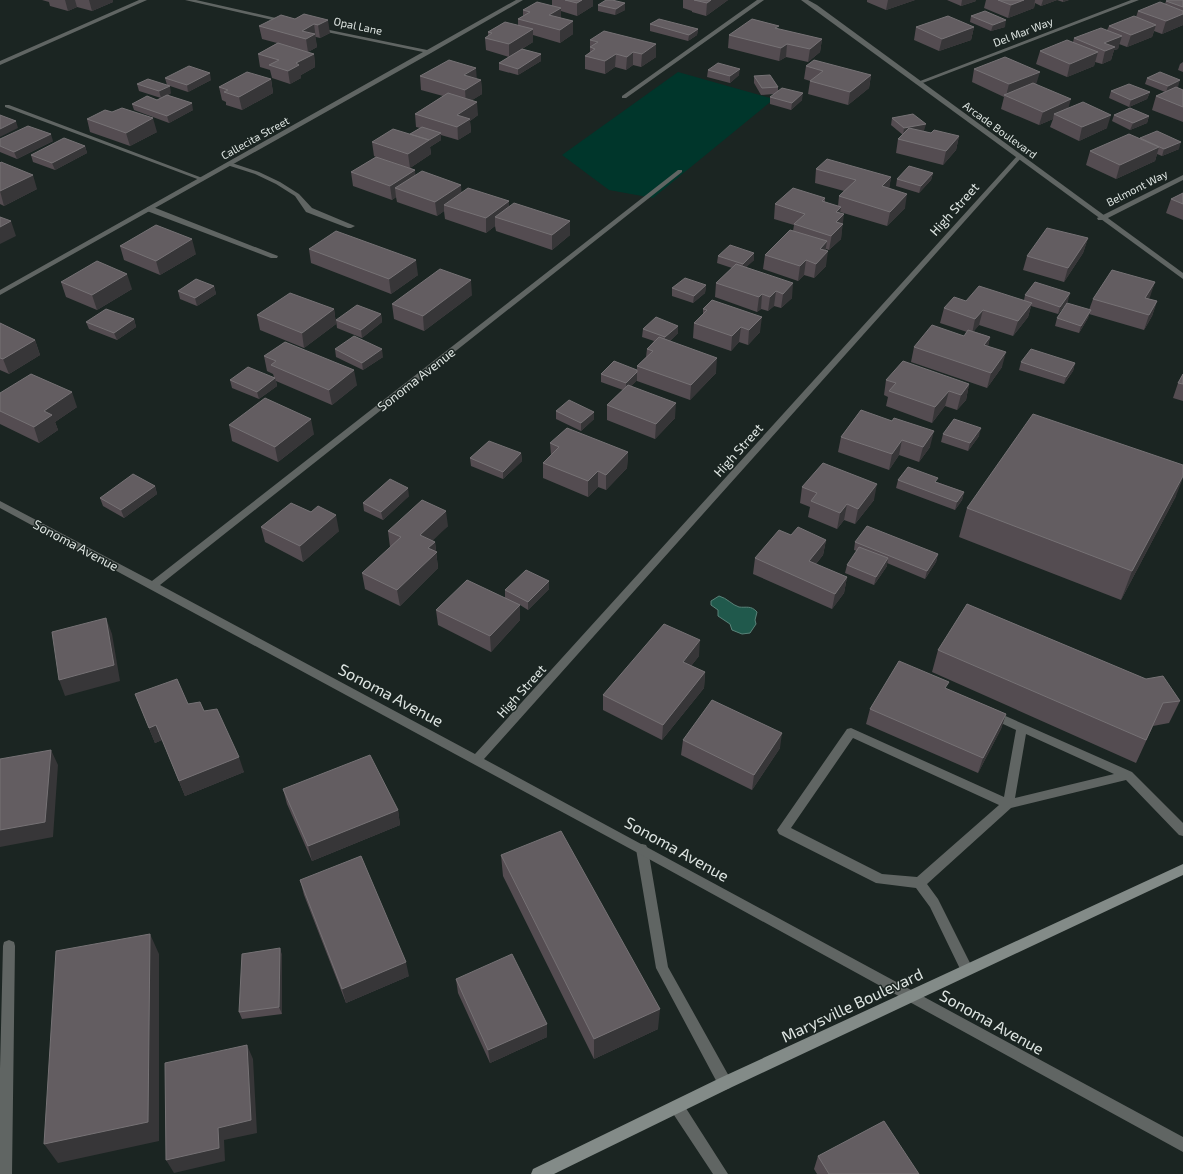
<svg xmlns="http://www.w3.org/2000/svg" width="1183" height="1174" font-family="'Exo 2',sans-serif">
<rect width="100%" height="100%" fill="#1b2522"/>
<path fill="#00362b" d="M678 72 774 99 653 198 609 190 562 155Z"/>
<path fill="#20594c" stroke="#598379" d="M719 596C727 598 732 605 739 607 746 608 751 605 757 612L755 620 756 624 750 633 742 634 732 630 730 624 718 616V610L711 605V601Z"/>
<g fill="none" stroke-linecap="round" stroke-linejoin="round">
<path fill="#606563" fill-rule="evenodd" d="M757 0H764L626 98H622V96Z
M5 105H9L205 179 200 180 5 107Z
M229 162 259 172 280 182 299 194 312 208 355 226 351 228H348L306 212 295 196 276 184 255 174 227 165V163Z
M147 207H153L278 256 277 258H271L147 211Z
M992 710 1132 772 1183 823V836L1179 835 1126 780 1011 808 927 884 938 899 973 969 972 973 967 975 962 973 930 907 916 888 876 883 779 834 777 830 847 729 851 728 1004 797 1016 730 988 717 987 714 988 711ZM1026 734 1114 774 1015 798ZM853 738 999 805 917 877 882 874 791 828Z
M642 844 646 845 648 849 668 967 730 1078 732 1083 730 1088 725 1090 720 1088 656 968 636 849 638 845Z
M9 940 14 942 15 946 12 1174H0V1069L3 946 4 942Z"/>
<path fill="#606563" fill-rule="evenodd" d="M139 0H147L0 65V61Z
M185 0H196L289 21 286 23Z
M516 0H523L431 53 0 295V290L423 52 317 30 315 29V27L427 50Z
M1131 0H1139L920 84 915 83Z
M1017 156 1022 157 484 759 1183 1137V1152L638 853 0 508V501L152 581 678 170H682V172L160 585 475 754Z
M1183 175V180L1104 220H1098L1097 218Z
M677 1100 682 1102 728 1174H713L672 1112 670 1107 672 1102Z"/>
<path fill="#606563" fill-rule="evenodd" d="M801 0H808L817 5 1183 273V279Z"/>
<path fill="#838b88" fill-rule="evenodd" d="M1183 864V875L730 1088 554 1174H531L533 1169 720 1078Z"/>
</g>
<path fill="#544c51" d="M42 0H113V2L92 11 77 7 68 11 50 6 49 2Z
M552 0H593V6L577 16 561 11V18L573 34 560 43 533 35V42L522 49 541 54V61L518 75 499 70V63L509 57 486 50 485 38 488 36V32L518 26V19L523 16V10L552 6Z
M683 0H728L706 16 692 12V11L683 8Z
M867 0H915L886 10 867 2Z
M947 0H976V1L961 6Z
M986 0H1057L1041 6 1035 3 1034 8 1008 18 984 8Z
M1057 0H1069L1063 2Z
M1183 0V25L1162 34 1154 31 1152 37 1127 47 1119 44 1118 49 1114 50 1111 60 1102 64 1095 62 1094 66 1067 77 1036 64 1040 51 1073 42 1074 38 1107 30 1109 26 1136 17 1138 11 1165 4 1166 1Z
M625 3V10L615 15 598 11V5Z
M304 14 330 33 320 38 316 37H315L317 47 308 52 283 45 314 54 315 67 301 75V78L290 84 272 78 270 70 260 67 258 54 277 43 262 39 259 26 295 19Z
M971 16 1005 27 991 31 970 22Z
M650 24 698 29 697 35 688 41 650 31Z
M916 27H974L971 40 939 51 914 40Z
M778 29 822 39 820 52 808 62 786 57 779 61 728 48 729 35Z
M590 40 656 57 641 67 633 65 626 70 615 67 605 74 585 69V56L590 52Z
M1183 62V72L1178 70 1180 64Z
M806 66 871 75 869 88 848 105 808 94 810 81 804 79Z
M974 69 1036 85 1068 108 1107 128 1079 141 1050 127 1053 119 1039 125 1001 109 1004 97 972 82Z
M708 70 739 75 730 83 707 77Z
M420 76 477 79 481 80 482 94 472 100 478 115 470 121 471 132 458 140 441 135V140L430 147 431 154 410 168 415 170V175L462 192 509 201V206L570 235 552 250 496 231 495 226 486 233 445 219 444 211 437 216 397 202 396 197 392 200 353 186 351 172 376 157 374 156 372 142 410 134 420 128 416 127 415 114 443 96 421 90Z
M754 76 778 87V91L802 100 791 110 770 104V97L774 94 761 95 754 83Z
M165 78 211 80 188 92 167 85Z
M1147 78 1178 87H1177L1183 90V122L1152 110 1156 96 1165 92 1145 84Z
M271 79 273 93 242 110 226 105V102L222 100 219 87Z
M137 84 171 93 168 95 193 110 169 123 134 110 132 104 157 100 161 98 139 91Z
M1111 91 1150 92 1147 99 1129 107 1109 98Z
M1114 115 1149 116 1147 123 1130 130 1112 121Z
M892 118 924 131H923L931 133 959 136 956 150 943 165 896 153 898 139 903 135 891 125Z
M87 119 157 132 130 146 90 132Z
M1140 138 1179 149 1162 156 1157 154 1155 161 1116 179 1086 165 1090 151Z
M0 139 53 141 17 159 0 152Z
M85 146 87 153 55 170 33 162 31 155Z
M0 163 37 189 4 206 0 204Z
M816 169 891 177 889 188 905 208 887 226 840 212V213L842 224 841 239 829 250 826 249V266L814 278 804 275 798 281 763 269 765 255 793 231 794 225 774 219 775 204 825 198V202L838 206 839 196 844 191 815 183Z
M933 173 931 180 919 193 896 186 897 179Z
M1183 193V220L1166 213 1171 199Z
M1088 238 1083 253 1064 282 1023 270 1027 256Z
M120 246 196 254 160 275 124 260Z
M309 249 418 275 391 294 311 263Z
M754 253V260L746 267 792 298 781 308 774 306 768 311 761 309 757 312 715 297 716 283 732 268 717 263 718 256Z
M61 282 132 289 97 310 66 297Z
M1155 282 1148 299 1157 301 1152 316 1144 330 1089 314 1088 318 1079 333 1055 326 1057 318 1089 310 1093 299Z
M706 285 705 293 693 303 672 296V288Z
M214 286 216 294 197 306 180 299 178 291Z
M472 295 424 331 394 319 392 304Z
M1025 295 1068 301 1058 314 1031 306 1028 317 1013 336 979 325 973 331 990 337 988 346 1002 367 987 388 911 362 914 347 964 336 967 332 940 323 944 308 966 301 1024 300Z
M334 309 336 324 304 348 260 330 257 315Z
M703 309 760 332 748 345 739 342 731 351 693 338 694 323 703 315Z
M381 314 382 322 362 338 337 328 336 320Z
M134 319 136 327 117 340 89 329 86 322Z
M0 323 35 340 40 355 9 374 0 370Z
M678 326V333L670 341 716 373 690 400 637 381V380L631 386 675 418 655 439 607 420V405L623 390 601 382V374L637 370V366L646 357 647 349 654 341 642 337 643 329Z
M335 349 383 357 363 370 336 357Z
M264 356 357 385 332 405 276 381 277 386 259 399 232 388 230 380 274 377 273 374 267 371Z
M1021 362 1075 363 1073 371 1064 384 1019 370Z
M1183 374V401L1173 398 1178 383Z
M886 380 969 384 966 400 957 410 945 406 932 423 886 406 888 397 884 395Z
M0 393 77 407 55 422 58 430 39 443 0 424Z
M861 410 930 447 919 462 899 455 889 470 838 452 841 437Z
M556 411 594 412V419L581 431 556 419Z
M229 425 314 434 278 462 232 441Z
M943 434 979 436 968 451 941 442Z
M550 443 628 452 627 468 606 490 598 487 588 497 543 478V463L551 455Z
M521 453 522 461 503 479 471 466 470 458Z
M898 480 937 482 964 492 962 500 955 510 896 488Z
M155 486 157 494 124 518 103 506 100 498Z
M802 487 874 500 855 524 844 520 837 529 808 517 810 507 800 503Z
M409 496 383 520 364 511 363 503Z
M1176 496 1121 600 959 537 967 508Z
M448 526 432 540 435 542 438 568 400 606 365 589 362 573 391 547H390L388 531Z
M261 527 339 531 303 562 265 542Z
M791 535 826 540 823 555 816 564 847 577 844 593 832 609 753 574 755 558Z
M855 542 938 554 936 562 925 579 887 563V566L874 585 845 573 847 565 857 551 854 550Z
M549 581V589L528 610 520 605V620L491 652 438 625 436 610 505 598V590Z
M938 650 1180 701 1169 723 1153 726 1136 763 932 672Z
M699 656 691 666 705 672 704 688 662 740 603 710V695Z
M947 689 1006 714 1001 729 978 773 866 724 870 709Z
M135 694 188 704 204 711 244 772 185 796 162 740 155 743Z
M683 740 780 748 752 790 681 755Z
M283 789 398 810 400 825 312 861 287 804Z
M501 855 658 1029 594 1059 503 876Z
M300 880 409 976 346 1003 304 895Z
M280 948 282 956V1014L242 1019 239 1012Z
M456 979 547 1037 490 1063 458 993Z
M818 1156 919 1174H817L814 1169Z"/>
<path fill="#373638" d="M65 0H75L77 7 68 11Z
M89 0H113V2L92 11Z
M582 0H593V6L577 16V3Z
M711 0H728L706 16 707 3Z
M888 0H915L886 10Z
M962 0H976V1L961 6Z
M1024 0H1035L1034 8 1008 18 1011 5Z
M1043 0H1057L1041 6Z
M1063 0H1069L1063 2Z
M625 3V10L615 15 616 9Z
M561 8V21L549 15Z
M1183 14V25L1162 34 1166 21Z
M328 20 330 33 320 38 318 25Z
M1006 20 1005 27 991 31 993 25Z
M573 21V34L560 43V30Z
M314 24 317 47 308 52 306 39 302 31Z
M1156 25 1152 37 1127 47 1131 35Z
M974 27 971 40 939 51 942 39Z
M533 29V42L509 57V44Z
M698 29 697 35 688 41 689 35Z
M1122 36 1118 49 1114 50 1111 60 1102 64 1105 51 1104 43Z
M822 39 820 52 808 62 810 49Z
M656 44V57L641 67 642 54Z
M787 44 786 57 779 61 781 48Z
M633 52V65L626 70 627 57Z
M1098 52 1094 66 1067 77 1070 64Z
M314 54 315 67 301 75V78L290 84 288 71 296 63Z
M541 54V61L518 75V69Z
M616 54 615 67 605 74V61Z
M476 68 477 81 464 75Z
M740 69 739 75 730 83V76Z
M1040 72 1036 85 1006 96 1009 84Z
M210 73 211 80 188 92 187 85Z
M871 75 869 88 848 105 850 92Z
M271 79 273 93 242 110 239 97Z
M481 80 482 94 466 104 465 90Z
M1180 80 1178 87 1166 92 1168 86Z
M170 86 171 93 161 98 159 91Z
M1150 92 1147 99 1129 107 1131 100Z
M803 93 802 100 791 110 792 103Z
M1071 99 1067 113 1054 114 1053 119 1039 125 1043 112Z
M477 102 478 115 470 121 471 132 458 140 457 115Z
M192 103 193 110 169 123 167 116Z
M1111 115 1107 128 1079 141 1082 127Z
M1149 116 1147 123 1130 130 1133 123Z
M153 118 157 132 130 146 126 133Z
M16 121 18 128 0 137V129Z
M926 124 924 131 903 135 904 128Z
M441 133V140L430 147 431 154 410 168 408 154Z
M51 134 53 141 17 159 14 152Z
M959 136 956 150 943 165 946 151Z
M1181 142 1179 149 1162 156 1164 149Z
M85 146 87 153 55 170 52 163Z
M1159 147 1155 161 1116 179 1120 165Z
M415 170 416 184 395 188 396 197 392 200 390 186Z
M933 173 931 180 919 193 921 186Z
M33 175 37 189 4 206 0 191Z
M891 177 889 191 882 186Z
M461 185 462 199 444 205V211L437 216 435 202Z
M907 194 905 208 887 226 890 212Z
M509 201V215L495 217V226L486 233V218Z
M841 207 839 219 844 214 841 239 829 250 836 212Z
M11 221 16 236 0 244V227Z
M570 221V235L552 250V235Z
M1088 238 1083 253 1064 282 1068 268Z
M192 239 196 254 160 275 156 261Z
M827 241 825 254 828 251 826 266 814 278 816 264 820 249Z
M754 253V260L742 271 743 264Z
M416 260 418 275 391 294 389 279Z
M806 260 804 275 798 281 800 266Z
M127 274 132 289 97 310 92 295Z
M471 280 472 295 424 331 423 316Z
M1155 282 1150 297 1140 313 1145 298Z
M793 283 792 298 781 308 783 294Z
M706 285 705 293 693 303 694 296Z
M214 286 216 294 197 306 195 298Z
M776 291 774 306 768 311 770 297Z
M1070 293 1068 301 1058 314 1060 307Z
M762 294 761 309 757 312 759 297Z
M1157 301 1152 316 1144 330 1149 315Z
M1032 303 1028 317 1013 336 1018 321Z
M334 309 336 324 304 348 302 333Z
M983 310 979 325 972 334 975 319Z
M1091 310 1088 318 1079 333 1081 326Z
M381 314 382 322 362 338 361 330Z
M762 317 760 332 748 345 749 330Z
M134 319 136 327 117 340 114 333Z
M678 326V333L665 345V337Z
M741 327 739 342 731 351 732 336Z
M990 337 987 352 984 345Z
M35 340 40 355 9 374 3 359Z
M382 349 383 357 363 370 362 363Z
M1006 352 1002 367 987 388 991 373Z
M717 358 716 373 690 400 691 385Z
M1075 363 1073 371 1064 384 1066 377Z
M354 370 357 385 332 405 329 390Z
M637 372V380L626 391V383Z
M275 378 277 386 259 399 257 392Z
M969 384 966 400 957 410 961 395Z
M949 391 945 406 932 423 935 407Z
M72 392 77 407 55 422 58 430 39 443 34 427 44 411Z
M676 403 675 418 655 439 656 424Z
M594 412V419L581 431V423Z
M311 419 314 434 278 462 275 447Z
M981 428 979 436 968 451 970 443Z
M934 431 930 447 919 462 923 447Z
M902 440 899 455 889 470 892 454Z
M628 452 627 468 606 490V475Z
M521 453 522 461 503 479V472Z
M598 471V487L588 497V481Z
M1183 476V478L1176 496 1121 600 1132 571Z
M877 484 874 500 855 524 858 509Z
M155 486 157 494 124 518 121 510Z
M408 488 409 496 383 520 381 512Z
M964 492 962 500 955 510 957 502Z
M847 504 844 520 837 529 840 513Z
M446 511 448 526 422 551 420 535Z
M336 515 339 531 303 562 300 546Z
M826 540 823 555 806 576 809 561Z
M435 542 438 568 400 606 397 590 428 548Z
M938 554 936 562 925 579 927 571Z
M888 558 887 566 874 585 876 577Z
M847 577 844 593 832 609 835 594Z
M549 581V589L528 610V602Z
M520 605V620L491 652 490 636Z
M106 618 112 634 120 681 65 696 59 680Z
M700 640 699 656 682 677 683 662Z
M705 672 704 688 662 740 663 725Z
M1006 714 1001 729 978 773 983 758Z
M156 725 162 740 155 743 149 728Z
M782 733 780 748 752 790 754 775Z
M51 750 58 765 53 837 0 847V830Z
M239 757 244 772 185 796 179 781Z
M398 810 400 825 312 861 308 846Z
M150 934 159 954V1141L58 1163 44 1144Z
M280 948 282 956V1014L279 1007Z
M406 962 409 976 346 1003 342 989Z
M660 1009 658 1029 594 1059V1039Z
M547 1024V1037L490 1063 488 1050Z
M247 1045 253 1059 257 1133 224 1140 225 1161 174 1173 166 1160 218 1128Z"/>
<path fill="#635d61" stroke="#767275" d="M565 0H582L577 3Z
M606 0H612L625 3 616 9 598 5Z
M694 0H711L707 3Z
M998 0H1024L1011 5Z
M1168 0H1183V7L1166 1Z
M537 2 561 8 549 15 573 21 560 30 518 19 530 12 523 10Z
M1160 2 1183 11V14L1166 21 1138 11Z
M985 11 1006 20 993 25 971 16Z
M304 14 328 20 318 25 314 24 302 31 315 34 306 39 259 26 281 15 295 19Z
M948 16 974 27 942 39 916 27Z
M1134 16 1156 25 1131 35 1109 26Z
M659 19 698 29 689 35 650 24Z
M752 19 779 26 775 28 822 39 810 49 787 44 781 48 729 35Z
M505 22 533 29 509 44 485 38 492 33 488 32Z
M1101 28 1122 36 1104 43 1115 47 1105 51 1074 38Z
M604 31 656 44 642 54 633 52 627 57 616 54 605 61 585 56 595 49 590 47 598 42 590 40Z
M1067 40 1098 52 1070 64 1040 51Z
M278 43 314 54 296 63 299 65 288 71 269 65 279 60 258 54Z
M522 49 541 54 518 69 499 63Z
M1005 57 1040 72 1009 84 974 69Z
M449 60 476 68 464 75 481 80 465 90 420 76Z
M814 60 871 75 850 92 810 81 823 71 806 66Z
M718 63 740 69 730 76 708 70Z
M189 66 210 73 187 85 165 78Z
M247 72 271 79 239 97 224 92 228 90 219 87Z
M1160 72 1180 80 1168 86 1147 78Z
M770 75 778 87 762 88 754 76Z
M148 79 170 86 159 91 137 84Z
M1033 83 1071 99 1043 112 1004 95Z
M1129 84 1150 92 1131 100 1111 91Z
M1176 87 1183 90V107L1156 96Z
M782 88 803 93 792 103 770 97Z
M448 93 477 102 457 115 470 119 457 127 415 114Z
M167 95 192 103 167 116 132 104 147 96 157 100Z
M1083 102 1111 115 1082 127 1054 114Z
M122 108 153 118 126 133 87 119 105 110 112 112Z
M1130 108 1149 116 1133 123 1114 115Z
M913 114 926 124 904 128 892 118Z
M0 115 16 121 0 129Z
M28 126 51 134 14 152 0 146V139Z
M422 127 441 133 429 140 410 134Z
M909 128 931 133 934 130 959 136 946 151 898 139Z
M393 129 429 140 408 154 372 142Z
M1157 131 1181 142 1164 149 1140 138Z
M1129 134 1159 147 1120 165 1090 151Z
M64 138 85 146 52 163 31 155Z
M376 157 415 170 390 186 351 172Z
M827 159 891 177 882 186 907 194 890 212 839 196 856 180 816 169Z
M1 162 33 175 0 191V163Z
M909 166 933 173 921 186 897 179Z
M422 171 461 185 435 202 395 188Z
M468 188 509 201 486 218 444 205Z
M793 188 825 198 822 201 841 207 836 212 844 214 836 222 843 224 831 236 794 224 805 214 775 204Z
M1183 193V204L1171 199Z
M514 203 570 221 552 235 495 217Z
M0 217 11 221 0 227Z
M156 225 192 239 156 261 120 246Z
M1047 228 1088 238 1068 268 1027 256Z
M790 230 827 241 820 249 828 251 816 264 806 260 800 266 765 255Z
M336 231 416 260 389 279 309 249Z
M730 245 754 253 743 264 718 256Z
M97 261 127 274 92 295 61 282Z
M736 264 793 283 783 294 776 291 770 297 762 294 759 297 716 283Z
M440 269 471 280 423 316 392 304Z
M1112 270 1155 282 1145 298 1157 301 1149 315 1093 299Z
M685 278 706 285 694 296 672 288Z
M196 279 214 286 195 298 178 291Z
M1035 282 1070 293 1060 307 1025 295Z
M979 286 1032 303 1018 321 983 310 975 319 944 308 954 297 966 301Z
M290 293 334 309 302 333 257 315Z
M712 300 762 317 749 330 741 327 732 336 694 323 707 310 703 309Z
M1067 303 1091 310 1081 326 1057 318Z
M357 305 381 314 361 330 336 320Z
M106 309 134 319 114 333 86 322Z
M656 317 678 326 665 337 643 329Z
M0 323 35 340 3 359 0 358Z
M932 325 964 336 968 330 990 337 984 345 1006 352 991 373 914 347Z
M354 336 382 349 362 363 335 349Z
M659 337 717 358 691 385 637 366 653 351 647 349Z
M285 342 354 370 329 390 271 365 276 361 264 356Z
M1031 349 1075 363 1066 377 1021 362Z
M614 361 637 370V372L626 383 601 374Z
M903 361 969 384 961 395 949 391 935 407 889 391 896 383 886 380Z
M248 367 275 378 257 392 230 380Z
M31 374 72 392 44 411 52 415 34 427 0 411V393Z
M1183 374V384L1178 383Z
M628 385 676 403 656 424 607 405Z
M265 398 311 419 275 447 229 425Z
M569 400 594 412 581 423 556 411Z
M861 410 892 421 894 418 934 431 923 447 902 440 892 454 841 437Z
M1033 414 1183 465V476L1132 571 967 508Z
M954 419 981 428 970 443 943 434Z
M567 428 628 452 606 475 598 471 588 481 543 463 559 447 550 443Z
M489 441 521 453 503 472 470 458Z
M823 463 877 484 858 509 847 504 840 513 811 501 817 493 802 487Z
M908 467 938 478 935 482 964 492 957 502 898 480Z
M133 474 155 486 121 510 100 498Z
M390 479 408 488 381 512 363 503Z
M422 500 446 511 420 535 435 542 428 548 437 552 397 590 362 573 401 537 388 531Z
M291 503 311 512 318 506 336 515 300 546 261 527Z
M867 526 938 554 927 571 855 542Z
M798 527 826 540 809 561 847 577 835 594 755 558 779 530 791 535Z
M859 547 888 558 876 577 847 565Z
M526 570 549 581 528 602 505 590Z
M467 580 520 605 490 636 436 610Z
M967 604 1146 679 1163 676 1180 701 1163 703 1146 740 938 650Z
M106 618 114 665 59 680 52 632Z
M664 624 700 640 683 662 705 672 663 725 603 695Z
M899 661 949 682 945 688 1006 714 983 758 870 709Z
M177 679 188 704 200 702 204 711 217 709 239 757 179 781 156 725 149 728 135 694Z
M712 700 782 733 754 775 683 740Z
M51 750 45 822 0 830V759Z
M370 755 398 810 308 846 283 789Z
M561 831 660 1009 594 1039 501 855Z
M361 856 406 962 342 989 300 880Z
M150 934 148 1122 44 1144 56 951Z
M280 948 279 1007 239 1012 242 954Z
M512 954 547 1024 488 1050 456 979Z
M247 1045 251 1120 218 1128 219 1148 166 1160 165 1063Z
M884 1121 919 1174H829L818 1156Z"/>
<g text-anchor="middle" stroke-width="3" stroke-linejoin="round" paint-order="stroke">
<g font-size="11" fill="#dee5e2" stroke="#1b2522">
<text transform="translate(358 26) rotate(12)" y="4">Opal Lane</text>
<text transform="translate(1023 32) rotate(-21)" y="4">Del Mar Way</text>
<text transform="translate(1000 130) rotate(36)" y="4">Arcade Boulevard</text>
<text transform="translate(255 138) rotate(-29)" y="4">Callecita Street</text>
<text transform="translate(1137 188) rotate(-27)" y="4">Belmont Way</text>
</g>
<g font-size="13" fill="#dee5e2" stroke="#1b2522">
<text transform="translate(954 209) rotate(-48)" y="5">High Street</text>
<text transform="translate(416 379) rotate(-38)" y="5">Sonoma Avenue</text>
<text transform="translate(738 450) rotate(-48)" y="5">High Street</text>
<text transform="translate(76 545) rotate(28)" y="5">Sonoma Avenue</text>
<text transform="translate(521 691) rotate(-48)" y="5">High Street</text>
</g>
<g font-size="16" fill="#dee5e2" stroke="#1b2522">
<text transform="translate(391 695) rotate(28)" y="6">Sonoma Avenue</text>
<text transform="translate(677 849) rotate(29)" y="6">Sonoma Avenue</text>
<text transform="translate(852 1005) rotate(-25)" y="6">Marysville Boulevard</text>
<text transform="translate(992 1022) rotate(29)" y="6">Sonoma Avenue</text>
</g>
</g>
</svg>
